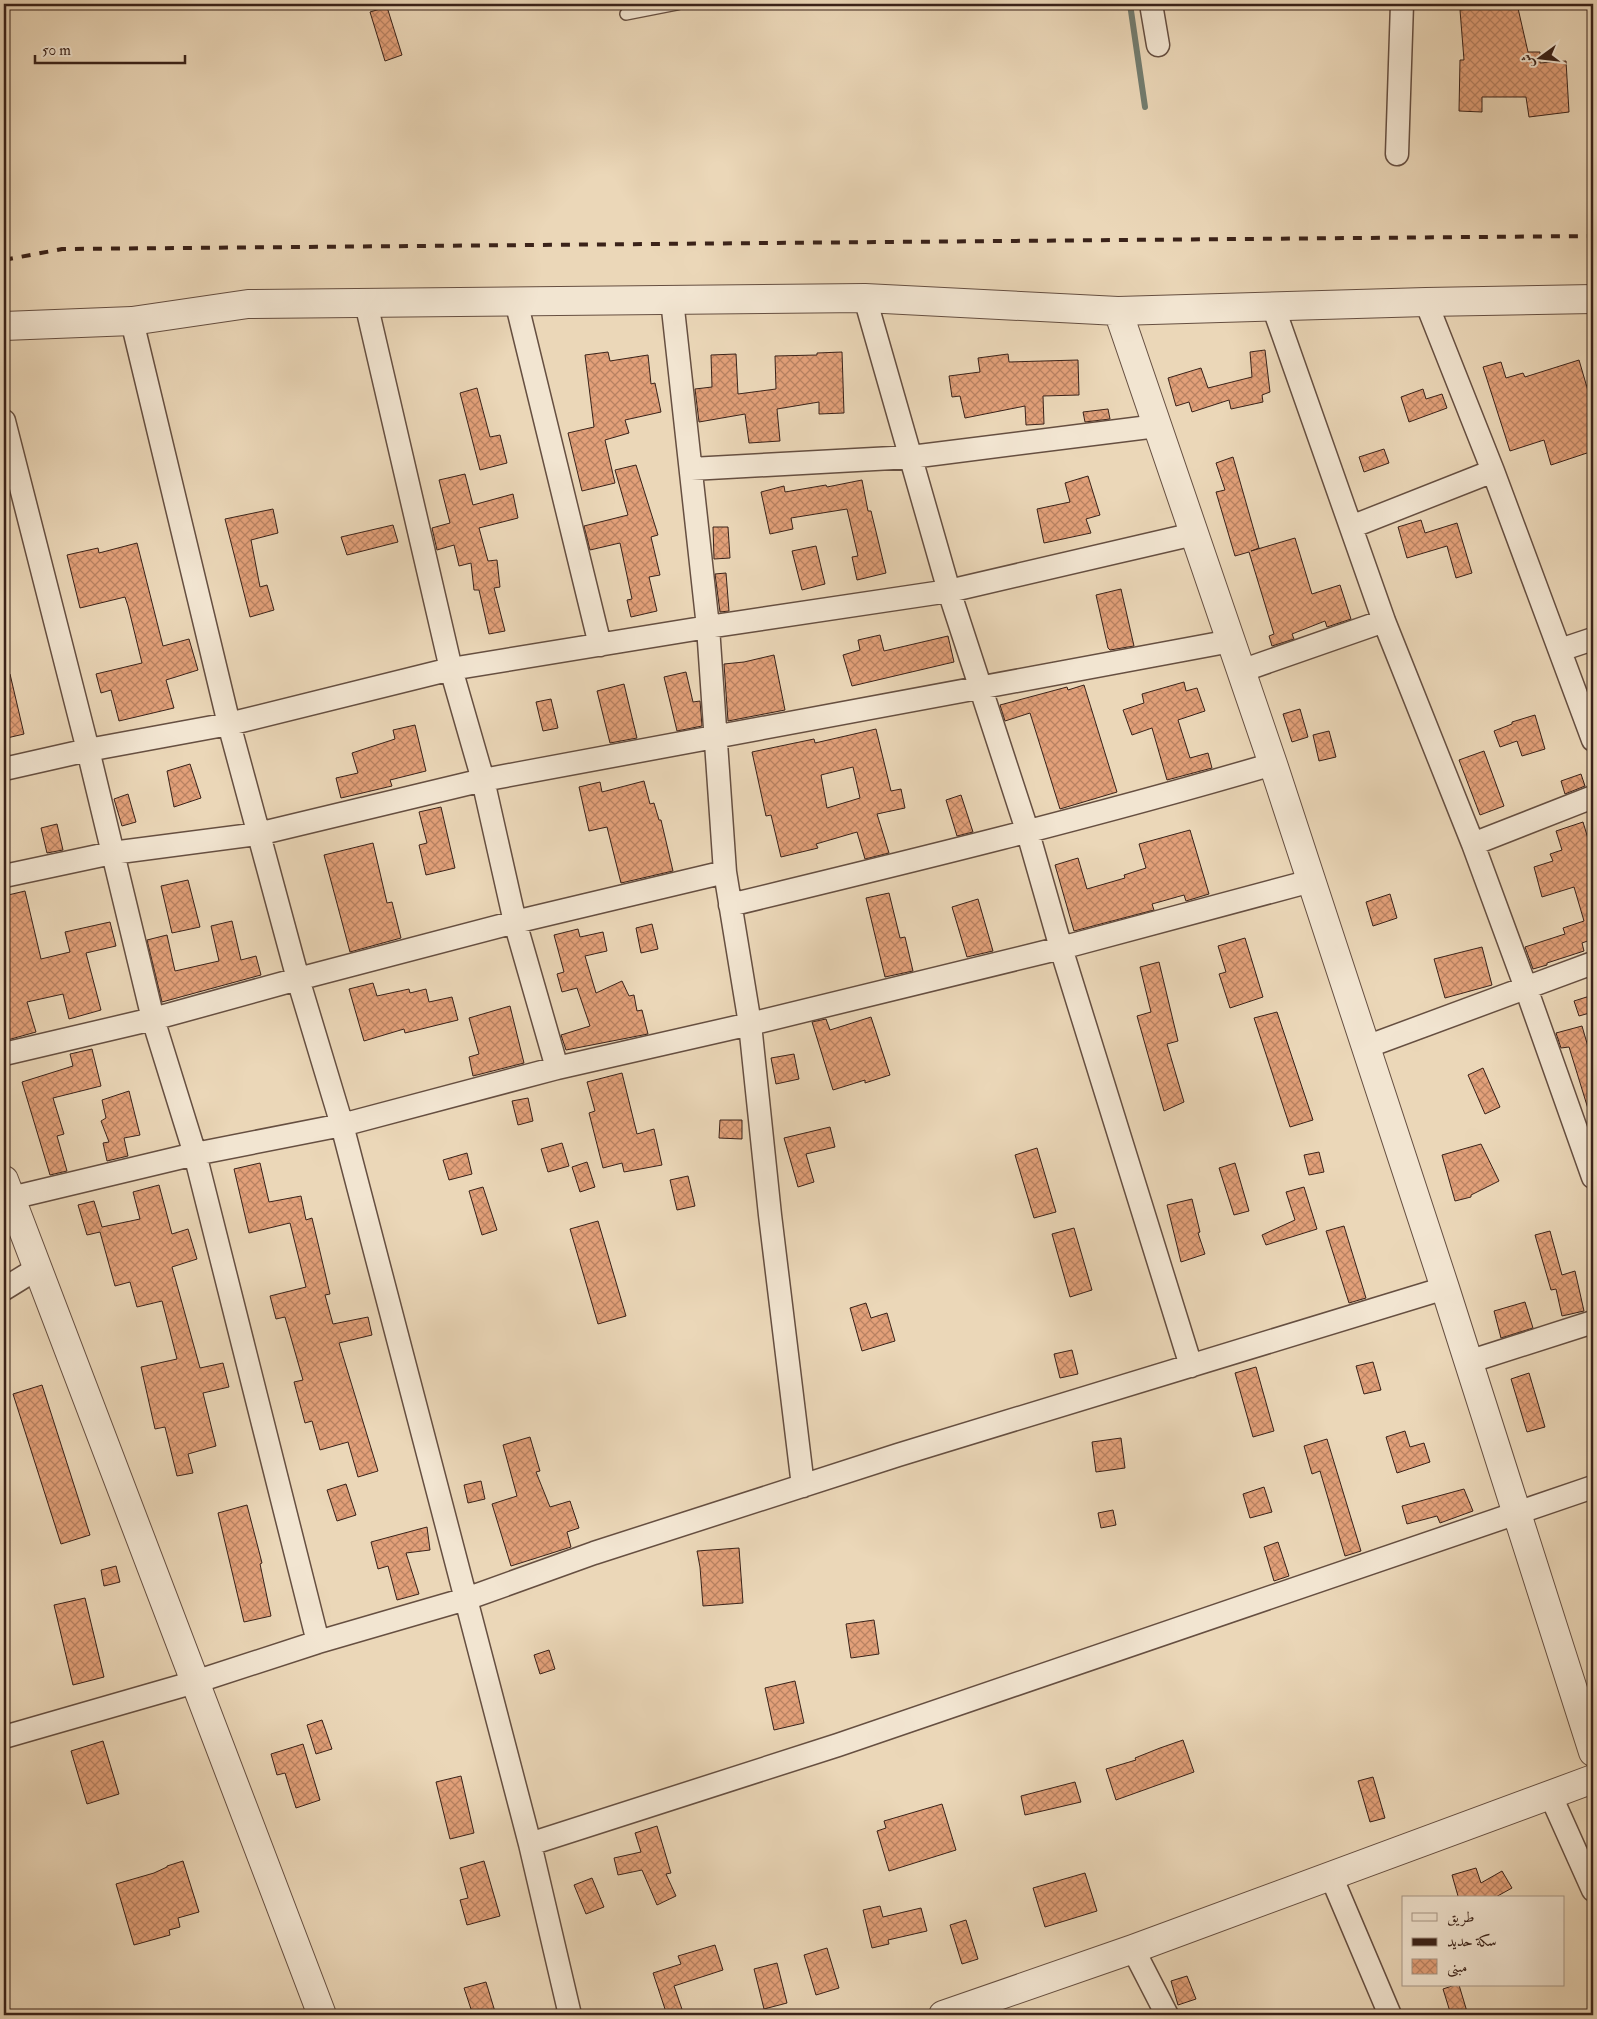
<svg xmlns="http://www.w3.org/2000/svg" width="1597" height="2019" font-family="'IM FELL Double Pica',Amiri,serif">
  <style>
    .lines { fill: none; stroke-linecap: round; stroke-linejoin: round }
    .stream { stroke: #737d70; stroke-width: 6 }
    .building { fill: url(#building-cross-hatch); stroke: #3a2219; fill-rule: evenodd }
    .service-casing { stroke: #664f41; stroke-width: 14 }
    .minor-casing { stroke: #664f41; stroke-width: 25 }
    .tertiary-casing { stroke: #664f41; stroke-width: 30 }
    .service { stroke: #f2e5d1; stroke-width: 11 }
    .minor { stroke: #f2e5d1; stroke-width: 22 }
    .tertiary { stroke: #f2e5d1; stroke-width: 28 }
    .rail { stroke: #3a2219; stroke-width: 4; stroke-dasharray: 9 9; stroke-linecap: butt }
  </style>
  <defs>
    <pattern id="building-cross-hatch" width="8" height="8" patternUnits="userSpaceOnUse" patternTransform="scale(1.25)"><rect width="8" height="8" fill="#e2a079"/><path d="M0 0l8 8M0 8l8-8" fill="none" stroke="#b88262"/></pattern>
  </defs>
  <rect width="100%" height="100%" fill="#ebd7b8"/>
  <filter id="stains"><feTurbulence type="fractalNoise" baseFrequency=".004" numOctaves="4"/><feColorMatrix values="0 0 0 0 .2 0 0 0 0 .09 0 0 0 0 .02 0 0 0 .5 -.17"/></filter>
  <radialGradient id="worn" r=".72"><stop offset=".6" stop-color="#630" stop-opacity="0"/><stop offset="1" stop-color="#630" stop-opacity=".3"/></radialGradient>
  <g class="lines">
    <!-- stream -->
    <path class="stream" d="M1130 4 1145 107"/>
  </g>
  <!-- building -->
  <path class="building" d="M1500 4H1517L1528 52H1540V63L1566 61 1569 112 1529 117 1526 97H1482V112L1459 111 1460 60H1464L1460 10 1480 8Z
    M387 7 402 55 385 61 370 12Z
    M1265 350 1270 392 1262 395 1263 402 1231 409 1229 400 1192 412 1189 402 1176 406 1168 378 1201 368 1208 388 1252 377 1250 352Z
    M608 352 610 361 648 355 651 384 655 383 661 412 625 420 629 433 605 440 615 483 582 491 568 433 594 427 585 355Z
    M842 352 844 413 819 414V402L777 409 780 441 749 443 745 414 699 422 695 389 712 387 711 355 736 354 738 394 776 389 775 356 817 355V353Z
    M1008 354 1009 362 1078 360 1079 395 1043 396 1044 424 1026 425 1025 406 965 418 960 396 952 397 949 376 980 372 978 358Z
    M1579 360 1593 408V451L1551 465 1544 440 1510 451 1483 367 1501 362 1506 378 1523 373 1525 377Z
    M477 388 490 437 500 435 507 463 480 470 460 393Z
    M1423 389 1426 399 1442 394 1447 408 1409 422 1401 397Z
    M1108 409 1110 419 1085 422 1083 412Z
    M1384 449 1389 463 1364 472 1359 457Z
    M1233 457 1259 548 1251 551 1295 538 1312 594 1340 585 1351 619 1327 627 1325 621 1292 634 1294 639 1272 646 1269 636 1274 634 1249 552 1235 556 1216 492 1225 490 1216 463Z
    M636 465 658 535 651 537 660 575 649 577 657 611 631 617 627 600 632 599 620 543 590 550 584 526 628 515 615 470Z
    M465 474 473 505 513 494 518 518 479 528 488 561 497 560 500 587 494 588 505 631 489 634 479 590H474L471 563 459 566 454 545 437 550 432 528 450 523 439 480Z
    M1088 476 1100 515 1086 519 1091 533 1044 543 1037 509 1070 502 1065 483Z
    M862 480 868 511H871L886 573 857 580 852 557 858 556 847 509 791 518 793 529 770 534 761 492 784 486 785 492 826 485 827 487Z
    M273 509 278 533 251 540 260 587 267 585 274 610 250 617 225 519Z
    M1421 520 1425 533 1457 523 1472 573 1456 578 1447 546 1407 558 1398 527Z
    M393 525 398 542 347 555 341 537Z
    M713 527H728L730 558 714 559Z
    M137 543 163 646 189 639 198 670 166 680 174 708 119 721 111 690 101 693 96 674 142 663 128 606 125 597 80 608 67 555 98 548 99 553Z
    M816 546 825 584 802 590 792 551Z
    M726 573 729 611 720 612 715 574Z
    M1121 589 1134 646 1110 650 1108 648 1096 595Z
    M880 635 884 651 948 636 954 662 852 686 843 655 860 650 858 640Z
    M774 655 785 710 728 721 724 664 744 662Z
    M686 672 693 702 700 701 702 726 677 731 664 677Z
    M10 674 24 734 7 738 4 725V675Z
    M1184 682 1186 691 1197 688 1205 711 1178 720 1190 758 1208 753 1212 768 1167 780 1152 728 1132 735 1123 710 1144 703 1142 694Z
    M624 684 637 738 610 743 597 691Z
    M1084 685 1117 792 1060 809 1030 713 1005 721 1000 705 1067 687 1068 690Z
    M551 699 558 728 543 731 536 702Z
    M1300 709 1308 737 1292 742 1283 714Z
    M1535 715 1545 749 1522 756 1517 741 1500 747 1494 731 1512 724V722Z
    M415 725 426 771 390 780 392 786 341 798 336 778 358 773 352 753 395 739 393 730Z
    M876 729 891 791 901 789 905 808 877 814 889 853 865 859 857 832 816 844 818 848 781 857 771 815 766 816 752 752 814 739 815 743ZM853 767 860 798 827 808 821 775Z
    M1329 731 1336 757 1319 761 1313 735Z
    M1484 751 1504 806 1480 815 1459 760Z
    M190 764 201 798 174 807 167 771Z
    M1581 774 1585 786 1565 794 1561 781Z
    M644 781 650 804 654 803 659 820H661L673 871 621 883 607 827 589 831 579 787 600 782 602 792Z
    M128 794 136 822 122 826 114 799Z
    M961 795 973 832 957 836 946 800Z
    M441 807 455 868 426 875 419 845 427 843 419 812Z
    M1583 822 1593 855V939L1582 943 1584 951 1547 963V965L1533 969 1525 947 1565 934 1563 928 1584 921 1574 887 1542 897 1534 867 1553 861 1550 854 1562 850 1556 831Z
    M57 824 63 850 47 853 41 828Z
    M1190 830 1209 894 1186 901 1184 895 1152 904 1154 910 1074 931 1055 865 1078 858 1087 889 1125 878 1124 875 1146 868 1139 844Z
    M373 843 387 903 392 902 401 938 350 952 324 855Z
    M188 880 200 927 172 933 161 886Z
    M25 891 41 959 70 952 65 932 110 922 116 946 86 953 101 1010 69 1019 63 994 27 1002 36 1032 4 1041V896Z
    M889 893 900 938 905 937 913 971 885 977 866 898Z
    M1390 894 1397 918 1373 926 1366 902Z
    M978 899 993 951 967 957 952 907Z
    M232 921 241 960 256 956 261 975 162 1002 147 940 167 935 175 971 219 961 211 926Z
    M652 924 658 949 641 953 636 928Z
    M578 929 580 937 603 932 607 951 585 956 596 993 622 981 629 996 634 995 637 1011 642 1010 648 1034 566 1050 561 1035 590 1026 577 988 562 992 557 974 564 972 554 935Z
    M1245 938 1263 997 1230 1008 1219 974 1226 972 1218 946Z
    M1482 947 1492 985 1445 998 1434 959Z
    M1159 962 1178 1041 1167 1044 1184 1102 1164 1111 1137 1016 1151 1012 1140 967Z
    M373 983 377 996 409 989 410 993 426 989 429 1002 452 997 458 1020 405 1033 404 1029 364 1041 349 989Z
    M1593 995V1012L1579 1016 1574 1001Z
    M510 1006 524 1063 473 1076 469 1057 479 1054 469 1018Z
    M1277 1012 1313 1120 1290 1127 1254 1018Z
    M871 1017 890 1075 865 1083V1080L833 1090 812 1022 826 1019 830 1030Z
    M1582 1026 1593 1064V1112H1589L1569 1047 1561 1048 1556 1033Z
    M92 1049 101 1086 53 1098 64 1134 57 1136 67 1171 50 1175 22 1082 73 1066 70 1054Z
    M794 1054 799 1079 776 1084 771 1058Z
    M1483 1068 1500 1107 1485 1114 1468 1075Z
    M622 1073 637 1134 654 1129 662 1165 624 1172 622 1163 603 1168 589 1113 595 1111 587 1082Z
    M129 1091 140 1135 124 1138 128 1156 107 1161 103 1143 109 1142 101 1121 106 1118 102 1100Z
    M528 1098 533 1121 518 1125 512 1101Z
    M720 1120H742V1139L719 1138Z
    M830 1127 835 1147 806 1154 814 1182 798 1187 784 1138Z
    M562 1143 569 1166 548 1172 541 1149Z
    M1481 1144 1499 1181 1471 1195V1197L1455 1201 1442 1155Z
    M1037 1148 1056 1212 1034 1218 1015 1155Z
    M1319 1152 1324 1172 1309 1175 1304 1155Z
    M467 1153 472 1174 449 1180 443 1160Z
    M587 1162 595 1187 580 1192 572 1167Z
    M260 1163 269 1202 301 1196 306 1220 312 1218 330 1294 325 1295 333 1324 368 1317 372 1335 339 1343 378 1471 358 1477 348 1442 320 1450 312 1421 305 1423 294 1382 303 1380 285 1317 276 1319 270 1296 306 1287 290 1223 249 1233 234 1169Z
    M1235 1163 1249 1211 1234 1215 1219 1168Z
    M688 1176 695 1206 677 1210 670 1180Z
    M159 1185 172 1234 188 1229 197 1259 172 1267 200 1368 223 1363 229 1387 203 1393 216 1446 188 1454 193 1473 177 1476 165 1427 155 1429 141 1367 177 1359 162 1301 137 1307 130 1282 115 1286 100 1232 87 1235 78 1205 94 1201 102 1227 140 1219 133 1192Z
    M483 1187 497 1230 482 1235 469 1191Z
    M1304 1187 1317 1229 1266 1245 1262 1235 1295 1220 1286 1192Z
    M1192 1199 1200 1232 1198 1233 1205 1254 1181 1262 1167 1205Z
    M598 1221 626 1316 598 1324 570 1229Z
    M1344 1226 1366 1298 1349 1303 1326 1231Z
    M1074 1228 1092 1290 1070 1297 1052 1234Z
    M1550 1231 1562 1275 1575 1271 1584 1311 1562 1316 1556 1289 1551 1290 1535 1235Z
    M1525 1302 1533 1328 1501 1338 1494 1311Z
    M866 1303 871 1318 887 1313 895 1341 862 1351 850 1308Z
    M1072 1350 1078 1374 1060 1378 1054 1354Z
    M1373 1362 1381 1390 1364 1394 1356 1366Z
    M1256 1367 1274 1431 1253 1437 1235 1373Z
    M1529 1373 1545 1427 1527 1432 1511 1379Z
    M42 1385 90 1535 61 1544 13 1394Z
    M1405 1431 1410 1447 1424 1443 1430 1462 1397 1473 1386 1437Z
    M530 1437 540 1471 536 1472 550 1507 570 1501 579 1528 567 1532 571 1547 511 1566 492 1504 517 1496 503 1445Z
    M1121 1438 1125 1468 1096 1472 1092 1442Z
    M1327 1439 1361 1551 1345 1556 1320 1471 1312 1474 1304 1446Z
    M481 1481 485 1499 468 1503 464 1485Z
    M346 1484 356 1515 337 1521 327 1490Z
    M1264 1487 1272 1512 1250 1518 1243 1494Z
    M1464 1489 1473 1511 1440 1523 1437 1516 1407 1524 1402 1506Z
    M247 1505 262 1563 260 1564 271 1616 244 1622 218 1513Z
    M1113 1510 1116 1525 1101 1528 1098 1513Z
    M427 1527 430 1550 406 1553 419 1594 397 1600 388 1566 378 1569 371 1542Z
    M1278 1542 1289 1576 1274 1581 1264 1547Z
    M739 1548 743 1603 703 1606 700 1567 697 1551Z
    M116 1566 120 1582 104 1586 101 1570Z
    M85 1598 104 1677 73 1685 54 1605Z
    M874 1620 879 1654 851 1658 846 1624Z
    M549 1650 555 1669 540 1674 534 1655Z
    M795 1681 804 1723 774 1730 765 1688Z
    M322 1720 332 1749 316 1754 307 1725Z
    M1183 1740 1194 1772 1116 1800 1106 1769 1136 1760 1135 1758 1160 1748Z
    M103 1741 119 1794 87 1804 71 1751Z
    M303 1744 320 1800 296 1808 285 1773 277 1775 271 1754Z
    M461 1776 474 1833 450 1839 436 1782Z
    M1373 1777 1385 1818 1370 1822 1358 1781Z
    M1075 1782 1081 1802 1025 1815 1021 1796Z
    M942 1804 956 1850 889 1871 877 1831 886 1828 884 1821Z
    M657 1826 671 1873 666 1874 676 1896 657 1905 642 1870 618 1875 614 1858 641 1852 635 1833Z
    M183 1861 199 1912 178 1918 180 1927 169 1930 170 1935 134 1945 116 1884 154 1873 167 1867V1866Z
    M484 1861 500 1916 467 1925 460 1900 468 1898 460 1868Z
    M1476 1868 1481 1883 1502 1871 1512 1888 1494 1898H1455L1458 1896 1452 1875Z
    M1085 1873 1097 1911 1045 1927 1033 1888Z
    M592 1878 604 1907 586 1914 574 1885Z
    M880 1906 883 1917 921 1908 927 1931 888 1940 889 1944 872 1948 863 1910Z
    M966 1920 978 1959 962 1964 950 1925Z
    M715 1945 723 1970 674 1986 684 2015H667L653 1973 681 1964 678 1956Z
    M827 1948 839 1988 816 1995 804 1955Z
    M777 1963 787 2003 764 2009 754 1969Z
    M1187 1976 1196 1999 1178 2005 1171 1981Z
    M486 1982 496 2015H473L464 1988Z
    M1455 1985H1459L1468 2015H1451L1443 1989Z"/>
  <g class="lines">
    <!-- service casing -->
    <g class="service-casing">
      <path id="service" d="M626 14 677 4"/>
    </g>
    <!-- minor casing -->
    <g class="minor-casing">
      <path id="minor" d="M1151 4 1158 45
        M1397 154 1402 4
        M865 298 949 591 1028 833 1061 948 1191 1366
        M672 300 708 627 725 872 750 1024 770 1215 803 1486
        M516 301 600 645
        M1426 302 1493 471 1593 740
        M366 303 451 669 483 780 515 922 557 1068
        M1273 306 1384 621 1473 844 1526 988 1593 1177
        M132 321 229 724 298 979 342 1125 530 1844 570 2015
        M4 421 88 750 153 1019 195 1154 318 1642
        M691 469 911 457 1157 426
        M1351 527 1493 471
        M1560 650 1593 639
        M1241 671 1384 621
        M4 769 88 750 229 724 451 669 708 627 949 591 1194 534
        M1473 844 1593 797
        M4 876 112 853 258 834 483 780 1231 641
        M730 905C912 861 1093 817 1273 764
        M1366 1047 1593 963
        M4 1054 153 1019 298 979 515 922 725 872
        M11 1198 195 1154 342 1125 557 1068 750 1024 1061 948 1311 881
        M4 1289 38 1268
        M1468 1362 1593 1322
        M4 1737 195 1682 318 1642 466 1599 594 1553 898 1455 1445 1288
        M1550 1794 1593 1890
        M530 1844 838 1745 1593 1487
        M1331 1876 1390 2015
        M1133 1949 1167 2015"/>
    </g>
    <!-- tertiary casing -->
    <g class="tertiary-casing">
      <path id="tertiary" d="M1118 311 1273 764 1445 1288 1593 1752
        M4 326 132 321 248 304 865 298 1118 311 1426 302 1593 299
        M4 1180 322 2015
        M943 2015 1133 1949 1593 1779"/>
    </g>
    <!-- service -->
    <use href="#service" class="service"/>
    <!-- minor -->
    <use href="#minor" class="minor"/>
    <!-- tertiary -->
    <use href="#tertiary" class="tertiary"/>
    <!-- rail -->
    <path class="rail" d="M4 260 62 249 1593 236"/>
  </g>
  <!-- margin -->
  <rect width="1597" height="2019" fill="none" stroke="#ebd7b8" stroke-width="20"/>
  <rect x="5" y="5" width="1587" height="2009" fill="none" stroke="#3a2219" stroke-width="2.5"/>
  <rect x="10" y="10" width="1577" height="1999" fill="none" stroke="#3a2219"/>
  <!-- legend -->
  <rect x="1402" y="1896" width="162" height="90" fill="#f2e5d1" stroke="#a89787"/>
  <rect x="1412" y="1913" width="25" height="8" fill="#f2e5d1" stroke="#a89787"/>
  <text x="1447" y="1922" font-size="15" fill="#3a2219">طريق</text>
  <rect x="1412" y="1938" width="25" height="8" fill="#3a2219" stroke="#a89787"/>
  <text x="1447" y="1946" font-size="15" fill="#3a2219">سكة حديد</text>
  <rect x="1412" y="1959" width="25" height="15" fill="url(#building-cross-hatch)" stroke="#a89787"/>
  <text x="1447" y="1972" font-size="15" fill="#3a2219">مبنى</text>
  <!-- north arrow -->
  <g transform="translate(1540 58) rotate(255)" stroke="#f2e5d1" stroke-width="4" paint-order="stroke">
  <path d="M0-4L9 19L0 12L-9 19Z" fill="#3a2219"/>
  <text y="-8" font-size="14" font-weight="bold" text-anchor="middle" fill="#3a2219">ش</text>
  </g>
  <!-- scale -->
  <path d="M35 55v8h150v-8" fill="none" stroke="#3a2219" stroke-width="2.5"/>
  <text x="42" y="55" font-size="15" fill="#3a2219" stroke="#f2e5d1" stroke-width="4" paint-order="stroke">50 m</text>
  <rect width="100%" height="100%" filter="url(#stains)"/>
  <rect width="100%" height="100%" fill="url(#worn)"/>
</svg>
